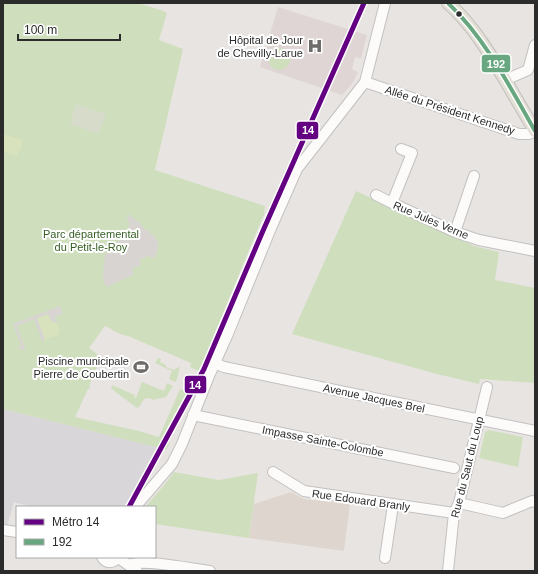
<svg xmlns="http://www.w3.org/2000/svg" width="538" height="574" font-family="Helvetica,sans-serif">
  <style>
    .industrial { fill: #d8d6d8 }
    .education { fill: #ded6ce }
    .medical { fill: #e0d5d5 }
    .green { fill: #cfdfbe }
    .cemetery { fill: #d6dbca }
    .pitch { fill: #d8e2bc }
    .plaza { fill: #d8d4d1 }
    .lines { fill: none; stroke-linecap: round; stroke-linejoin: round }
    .minor-casing { stroke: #c2c1c1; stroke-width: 12 }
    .major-casing { stroke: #c0bfbe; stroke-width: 14 }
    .minor { stroke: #fcfbfa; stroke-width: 10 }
    .major { stroke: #e5e0d6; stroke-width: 12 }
    .bus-1-casing { stroke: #fff; stroke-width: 7 }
    .bus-1 { stroke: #68a77f; stroke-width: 4 }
    .metro-1-casing { stroke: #fff; stroke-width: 8 }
    .metro-1 { stroke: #640082; stroke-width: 5 }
    .bus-dot { fill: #2b2b2b; stroke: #fff; stroke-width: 1.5 }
    .labels { text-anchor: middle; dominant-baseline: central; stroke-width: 4; stroke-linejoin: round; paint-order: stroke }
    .poi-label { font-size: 11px; fill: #2b2b2b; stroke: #fff; text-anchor: end }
    .street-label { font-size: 11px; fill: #2b2b2b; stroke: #fff }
    .park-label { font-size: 11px; fill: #355f23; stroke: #fff }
    .line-badge { stroke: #fff; stroke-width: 1.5 }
    .badge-label { font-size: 11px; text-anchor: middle; font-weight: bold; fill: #fff }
  </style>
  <rect width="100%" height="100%" fill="#e8e4e1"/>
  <!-- industrial -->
  <path class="industrial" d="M3 409 161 448 153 464 142 477 139 488 123 507H32L14 502 7 526H3Z"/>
  <!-- education -->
  <path class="education" d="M291 492 304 499 350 504 344 551 249 538 254 504Z"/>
  <!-- medical -->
  <path class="medical" d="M278 7 367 35 361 59 355 57 352 69 358 72 352 84 342 95 260 67Z"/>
  <!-- green -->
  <path class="green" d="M3 3H137L161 10 167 13 159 40 183 49 155 170 265 206 264 214 199 371 190 367 191 363 128 336C120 335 113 330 105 326L89 348 101 357 89 386H90L89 389H88L75 417 139 431 159 437 180 389 190 393 169 441 170 442 167 449 165 450 161 449 160 448 3 409Z
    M268 59a11 11 0 1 1 22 0a11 11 0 1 1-22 0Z
    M356 191 474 246 499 252 495 280 535 288V383L480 379 479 384 437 374 292 334Z
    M158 358 161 359 160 362 166 365V367L174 370 175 369 179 367H180L176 382 169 379 172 371 155 363Z
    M142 382 164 391 167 383 173 386 166 397 153 400 149 398 144 399 140 406 137 408 122 397 111 388 112 385 135 395 134 397 136 398Z
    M489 430 523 437 518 467 479 458 485 432Z
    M174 472 219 480 258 473 249 538 155 524V507H145L165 484Z"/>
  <!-- cemetery -->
  <path class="cemetery" d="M76 104 106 114 99 134 70 124Z"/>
  <!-- pitch -->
  <path class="pitch" d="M3 134 23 140 18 156 3 152Z
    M48 313 51 322C57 322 59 326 60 331L58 335 45 340 36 318Z"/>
  <!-- plaza -->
  <path class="plaza" d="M128 214 142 225 144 229 150 231V233L154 236 158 242V248L156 255 155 257 152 258 148 256 139 260 141 265 132 269 134 274 133 275 109 286 108 287 104 283 103 274 105 255 109 248 123 238 127 233 129 226V223L127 218Z
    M60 306 63 314 55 317 57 324 55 322H52L48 314 37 318 45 340 42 341 34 319 17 326 26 351 18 348 21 345 13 324Z"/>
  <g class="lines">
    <!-- minor casing -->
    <g class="minor-casing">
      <path id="minor" d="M505 80 528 70 535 45
        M365 82 519 134H529L535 131
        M376 195 392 203 455 232 479 240 535 251
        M392 203 412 153 401 149
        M455 232 474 176
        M214 363 224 367 364 396 535 431
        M193 415 454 468
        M273 472 304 491 454 513
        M459 503 503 513 532 501 535 502
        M135 507 172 464 182 444 209 376 227 336 271 228 297 169 365 82 385 3
        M3 530 17 532
        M102 557C106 564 114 564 117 557
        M117 557 137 571
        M385 558 393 505
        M129 565C141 558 193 569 210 571
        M448 571 454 513 459 503 487 387"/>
    </g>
    <!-- major casing -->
    <g class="major-casing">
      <path id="major" d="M448 3C473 25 490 54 507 83 516 99 526 115 535 131"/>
    </g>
    <!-- minor -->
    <use href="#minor" class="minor"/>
    <!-- major -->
    <use href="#major" class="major"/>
    <!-- bus-1 casing -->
    <g class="bus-1-casing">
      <path id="bus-1" d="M448 3C485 38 510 87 535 131"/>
    </g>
    <!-- bus-1 -->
    <use href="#bus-1" class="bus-1"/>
    <!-- metro-1 casing -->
    <g class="metro-1-casing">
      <path id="metro-1" d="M129 507 204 369 262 233 364 3"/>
    </g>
    <!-- metro-1 -->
    <use href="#metro-1" class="metro-1"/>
  </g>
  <!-- icons -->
  <defs>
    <g id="hospital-bare" transform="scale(1.2)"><path d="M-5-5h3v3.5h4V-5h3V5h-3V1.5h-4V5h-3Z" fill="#6d6c6b" stroke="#fff" stroke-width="2.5" paint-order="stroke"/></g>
    <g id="stadium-bare" transform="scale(1.2)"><path d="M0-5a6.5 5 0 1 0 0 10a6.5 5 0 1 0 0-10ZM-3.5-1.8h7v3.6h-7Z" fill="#6d6c6b" stroke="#fff" stroke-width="2.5" paint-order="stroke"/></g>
  </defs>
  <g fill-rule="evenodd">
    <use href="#hospital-bare" x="315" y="46"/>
    <use href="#stadium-bare" x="141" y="367"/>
  </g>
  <!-- markers -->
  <circle class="bus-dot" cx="459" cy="14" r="3.5"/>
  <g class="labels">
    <!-- poi labels -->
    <g class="poi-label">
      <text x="303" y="40">Hôpital de Jour<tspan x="303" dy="13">de Chevilly-Larue</tspan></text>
      <text x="129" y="361">Piscine municipale<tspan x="129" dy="13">Pierre de Coubertin</tspan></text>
    </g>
    <!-- street labels -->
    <g class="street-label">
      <text transform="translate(450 110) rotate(18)">Allée du Président Kennedy</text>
      <text transform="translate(431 220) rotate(23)">Rue Jules Verne</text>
      <text transform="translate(374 398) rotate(12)">Avenue Jacques Brel</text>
      <text transform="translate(323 441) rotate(11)">Impasse Sainte-Colombe</text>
      <text transform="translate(467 467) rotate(-76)">Rue du Saut du Loup</text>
      <text transform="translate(361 500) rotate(8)">Rue Edouard Branly</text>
    </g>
    <!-- park labels -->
    <g class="park-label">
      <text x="91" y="234">Parc départemental<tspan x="91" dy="13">du Petit-le-Roy</tspan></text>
    </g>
  </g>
  <g class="line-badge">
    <rect x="481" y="54" width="30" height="19" rx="4" fill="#68a77f"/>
    <rect x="296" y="121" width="23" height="19" rx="4" fill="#640082"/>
    <rect x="184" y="375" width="23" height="19" rx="4" fill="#640082"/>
  </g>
  <g class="badge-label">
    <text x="496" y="68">192</text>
    <text x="308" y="134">14</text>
    <text x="195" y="389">14</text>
  </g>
  <!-- border -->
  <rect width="538" height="574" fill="none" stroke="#2b2b2b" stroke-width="8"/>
  <!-- legend -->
  <rect x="16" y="506" width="140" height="52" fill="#ffffff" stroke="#aaaaaa"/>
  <rect x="24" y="519" width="20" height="6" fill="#640082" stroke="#aaaaaa"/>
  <text x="52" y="526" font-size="12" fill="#2b2b2b">Métro 14</text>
  <rect x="24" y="539" width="20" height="6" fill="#68a77f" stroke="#aaaaaa"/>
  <text x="52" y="546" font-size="12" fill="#2b2b2b">192</text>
  <!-- scale -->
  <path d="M18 34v6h102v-6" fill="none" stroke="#2b2b2b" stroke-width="2"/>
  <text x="24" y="34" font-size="12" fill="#2b2b2b" stroke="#ffffff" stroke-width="3" paint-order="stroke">100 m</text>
</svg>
